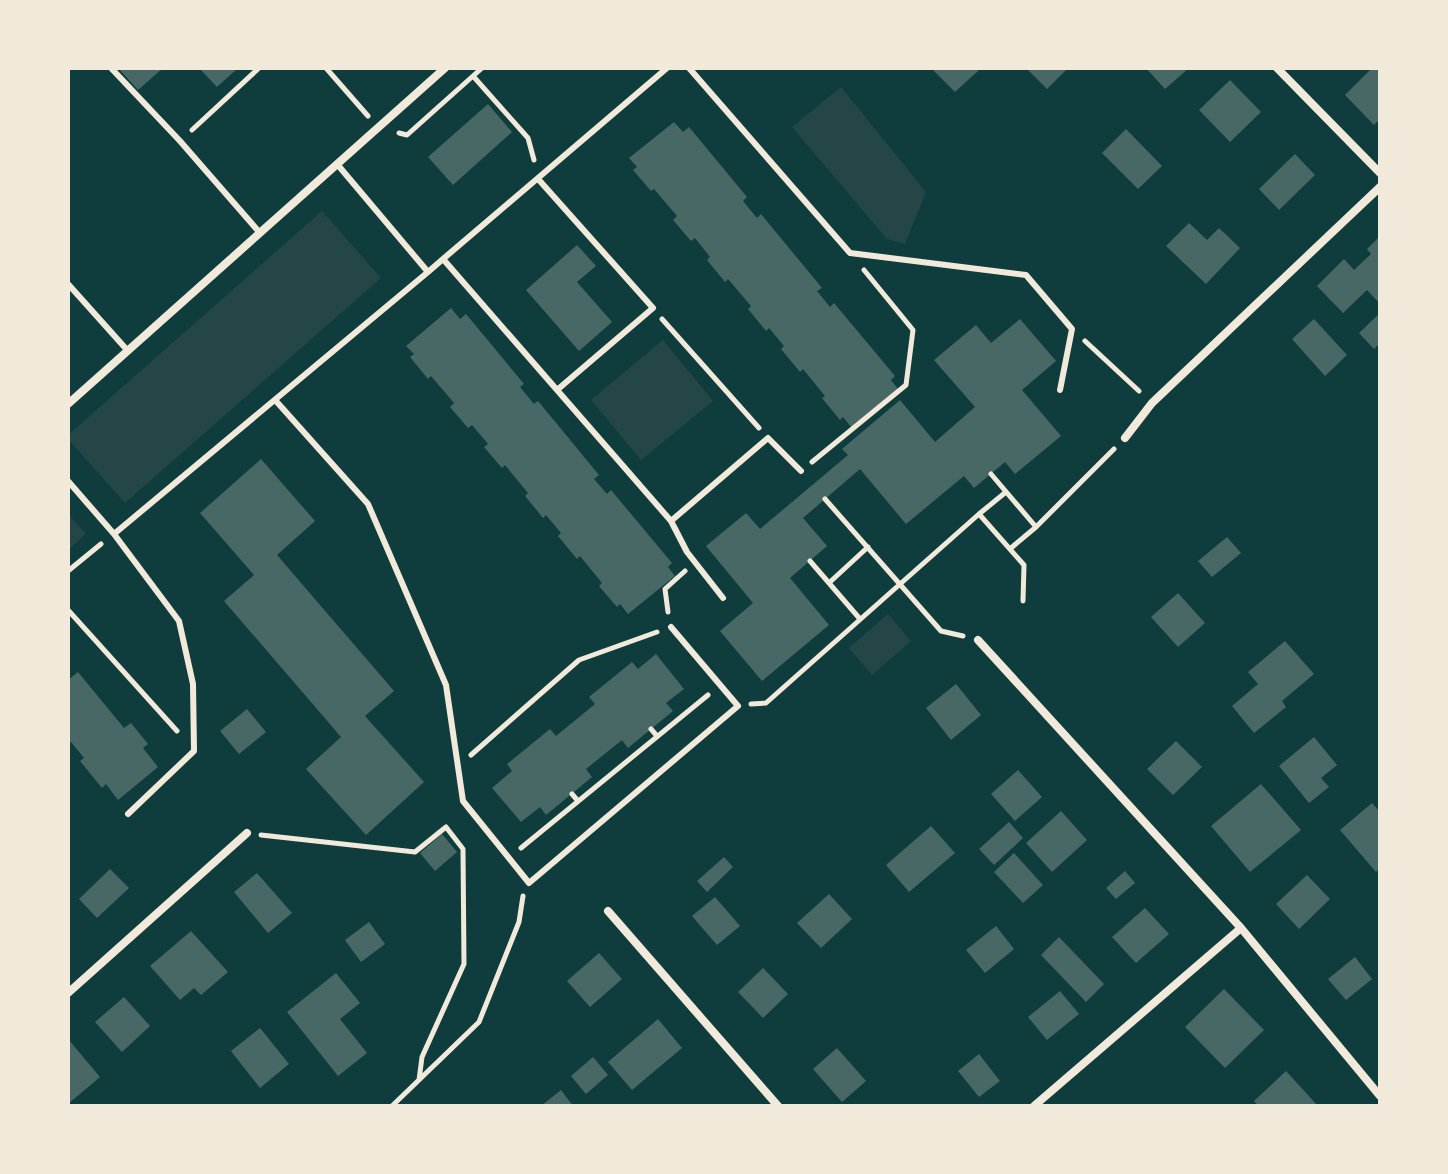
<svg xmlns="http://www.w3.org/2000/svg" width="1448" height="1174" font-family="Inter,sans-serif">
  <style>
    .green { fill: #244646 }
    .building { fill: #486865 }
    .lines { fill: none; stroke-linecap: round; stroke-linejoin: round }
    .path { stroke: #f1e9da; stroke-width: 5 }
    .service { stroke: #f1e9da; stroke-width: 6 }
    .minor { stroke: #f1e9da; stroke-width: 8 }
  </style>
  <rect width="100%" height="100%" fill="#0f3d3e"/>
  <!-- green -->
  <path class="green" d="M841 87 926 192 905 244 887 239 792 127Z
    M322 211 381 278 125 503 68 439V435Z
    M663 340 713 401 641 460 591 400Z
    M68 514 86 534 68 550Z
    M888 614 911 641 872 675 849 648Z"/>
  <!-- building -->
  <path class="building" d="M118 68H163L138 90Z
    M199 68H238L217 87Z
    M935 68H977L979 70 955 92 933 70Z
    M1026 68H1068L1047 89Z
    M1146 68H1189L1165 89Z
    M1372 68H1380V119L1374 125 1345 95Z
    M1230 80 1261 112 1230 142 1199 110Z
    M488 104 512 132 453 185 428 157Z
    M674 122 683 132 689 127 747 197 743 201 757 218 761 214 822 288 817 291 830 307 834 303 895 376 891 380 898 389 851 427 843 417 840 420 822 398 825 396 803 369 800 372 781 349 784 346 769 328 766 331 748 309 751 306 728 279 725 282 707 260 710 257 695 238 691 241 673 220 677 216 654 189 651 191 633 170 637 167 629 158Z
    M1126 129 1162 166 1138 189 1102 153Z
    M1295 154 1315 175 1279 210 1259 189Z
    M1189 223 1207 240 1219 228 1240 248 1206 284 1166 246Z
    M1380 236V304L1367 290 1343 313 1317 286 1344 259 1354 270 1371 254 1367 249Z
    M577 245 596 266 577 282 612 322 579 351 526 290Z
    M451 308 460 319 466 314 524 384 520 387 534 404 538 401 599 475 594 479 607 494 611 490 672 563 668 567 675 576 628 614 620 604 617 607 599 586 602 583 580 556 577 559 558 536 561 533 546 515 543 518 525 496 528 493 505 465 502 468 484 447 488 444 472 425 468 428 450 407 454 403 431 376 428 379 410 357 414 354 406 346Z
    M1380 313V343L1374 349 1359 333Z
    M1020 319 1056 361 1022 390 1061 436 1015 474 1005 462 974 488 964 476 906 524 860 469 803 518 827 546 790 578 829 625 762 681 720 631 753 603 706 546 746 513 760 529 848 455 842 449 900 400 935 442 975 407 934 360 976 325 991 343Z
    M1314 319 1347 355 1325 376 1292 339Z
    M261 459 315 521 277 555 394 691 365 716 424 782 366 835 306 769 341 737 224 601 254 575 200 513Z
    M1227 537 1241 553 1212 577 1198 561Z
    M1178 593 1205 623 1178 647 1151 617Z
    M1285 641 1314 674 1282 701 1286 707 1254 733 1232 706 1258 684 1248 672Z
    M656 654 684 689 666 703 673 711 628 748 622 740 586 769 592 777 546 815 540 807 521 822 492 788 512 771 507 764 550 729 556 736 595 704 589 697 632 662 638 669Z
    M78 672 124 728 131 723 148 744 143 748 158 767 118 800 106 784 102 788 80 761 84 758 71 742 68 744V680Z
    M956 684 981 715 951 740 926 708Z
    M247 709 266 732 239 754 220 731Z
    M1314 737 1337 765 1321 778 1329 787 1309 803 1279 766Z
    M1176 741 1202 767 1173 795 1147 769Z
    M1018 770 1042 797 1015 821 991 794Z
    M1261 784 1301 830 1250 872 1211 826Z
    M1372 803 1380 812V868L1376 872 1340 830Z
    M1061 811 1087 840 1052 872 1026 843Z
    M1009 822 1023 838 994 865 979 849Z
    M931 826 955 853 909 892 886 865Z
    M442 834 457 852 435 871 420 853Z
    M1014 853 1043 885 1023 903 994 872Z
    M724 857 733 867 707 892 697 881Z
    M110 869 129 888 97 918 79 899Z
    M1125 871 1135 883 1116 899 1106 888Z
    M257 873 292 913 268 933 234 892Z
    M1307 875 1330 899 1299 929 1276 904Z
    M829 894 852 919 821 948 797 923Z
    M715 897 740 926 717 945 692 916Z
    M1145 908 1169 934 1136 963 1112 937Z
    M369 922 385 944 361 962 345 940Z
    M996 926 1014 949 985 973 966 950Z
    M191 931 228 972 201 995 194 988 180 1000 150 966Z
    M1059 937 1104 984 1086 1002 1041 955Z
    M599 953 622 979 590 1007 567 981Z
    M1355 957 1372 979 1346 1000 1328 979Z
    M763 968 788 994 763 1018 738 992Z
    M336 973 360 1003 340 1019 367 1053 338 1076 287 1012Z
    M1224 989 1264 1030 1225 1068 1185 1027Z
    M1060 991 1079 1014 1047 1040 1028 1017Z
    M124 997 150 1026 122 1052 95 1022Z
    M658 1019 682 1048 632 1090 608 1062Z
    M260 1028 289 1064 260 1088 231 1051Z
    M68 1039 100 1077 68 1104Z
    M837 1048 866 1081 842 1102 813 1069Z
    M979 1054 1000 1081 979 1097 958 1071Z
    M593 1057 608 1075 586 1094 571 1076Z
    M1286 1071 1318 1106H1258L1254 1101Z
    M561 1090 573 1106H541Z"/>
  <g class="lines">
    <!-- path -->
    <path class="path" d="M326 68 368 116
      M482 68 473 76 528 138 534 160
      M192 130 259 68
      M399 133 407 135 473 76
      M662 319 759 428
      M1085 341 1139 391
      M812 462 906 385 913 330 864 270
      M991 474 1036 527
      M825 499 941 631 963 636
      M979 514 1006 492
      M1011 548 1036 527 1114 449
      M810 561 860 619
      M68 571 101 544
      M830 582 868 547
      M68 610 177 731
      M668 612 665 589 685 571
      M751 704 766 703 979 514 1024 565 1023 601
      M651 729 657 736
      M471 755 579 660 657 632
      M572 794 578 801
      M261 835 415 852 446 827 463 849 464 964 422 1057 419 1080
      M521 848 708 695
      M392 1106 479 1022 519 922 523 896"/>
    <!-- service -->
    <path class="service" d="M111 68 180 141 260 233
      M689 68 850 253 1026 275 1072 329 1060 390
      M337 164 428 272 443 259 671 521 768 438 801 471
      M539 180 653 308 557 390
      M443 259 667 68
      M68 284 128 351
      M276 401 368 504 446 685 463 801 529 883 738 706 671 627
      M68 481 114 534 179 621 193 684 194 751 128 814
      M671 521 687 552 723 598
      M114 534 428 272"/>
    <!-- minor -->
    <path class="minor" d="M1277 68 1380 173
      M68 404 445 68
      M1125 438 1152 403 1380 187
      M978 640 1241 928 1380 1096
      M608 911 778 1106
      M68 993 247 833
      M1034 1106 1241 928"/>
  </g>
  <!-- border -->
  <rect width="1448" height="1174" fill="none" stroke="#f1e9da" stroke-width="140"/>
</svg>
